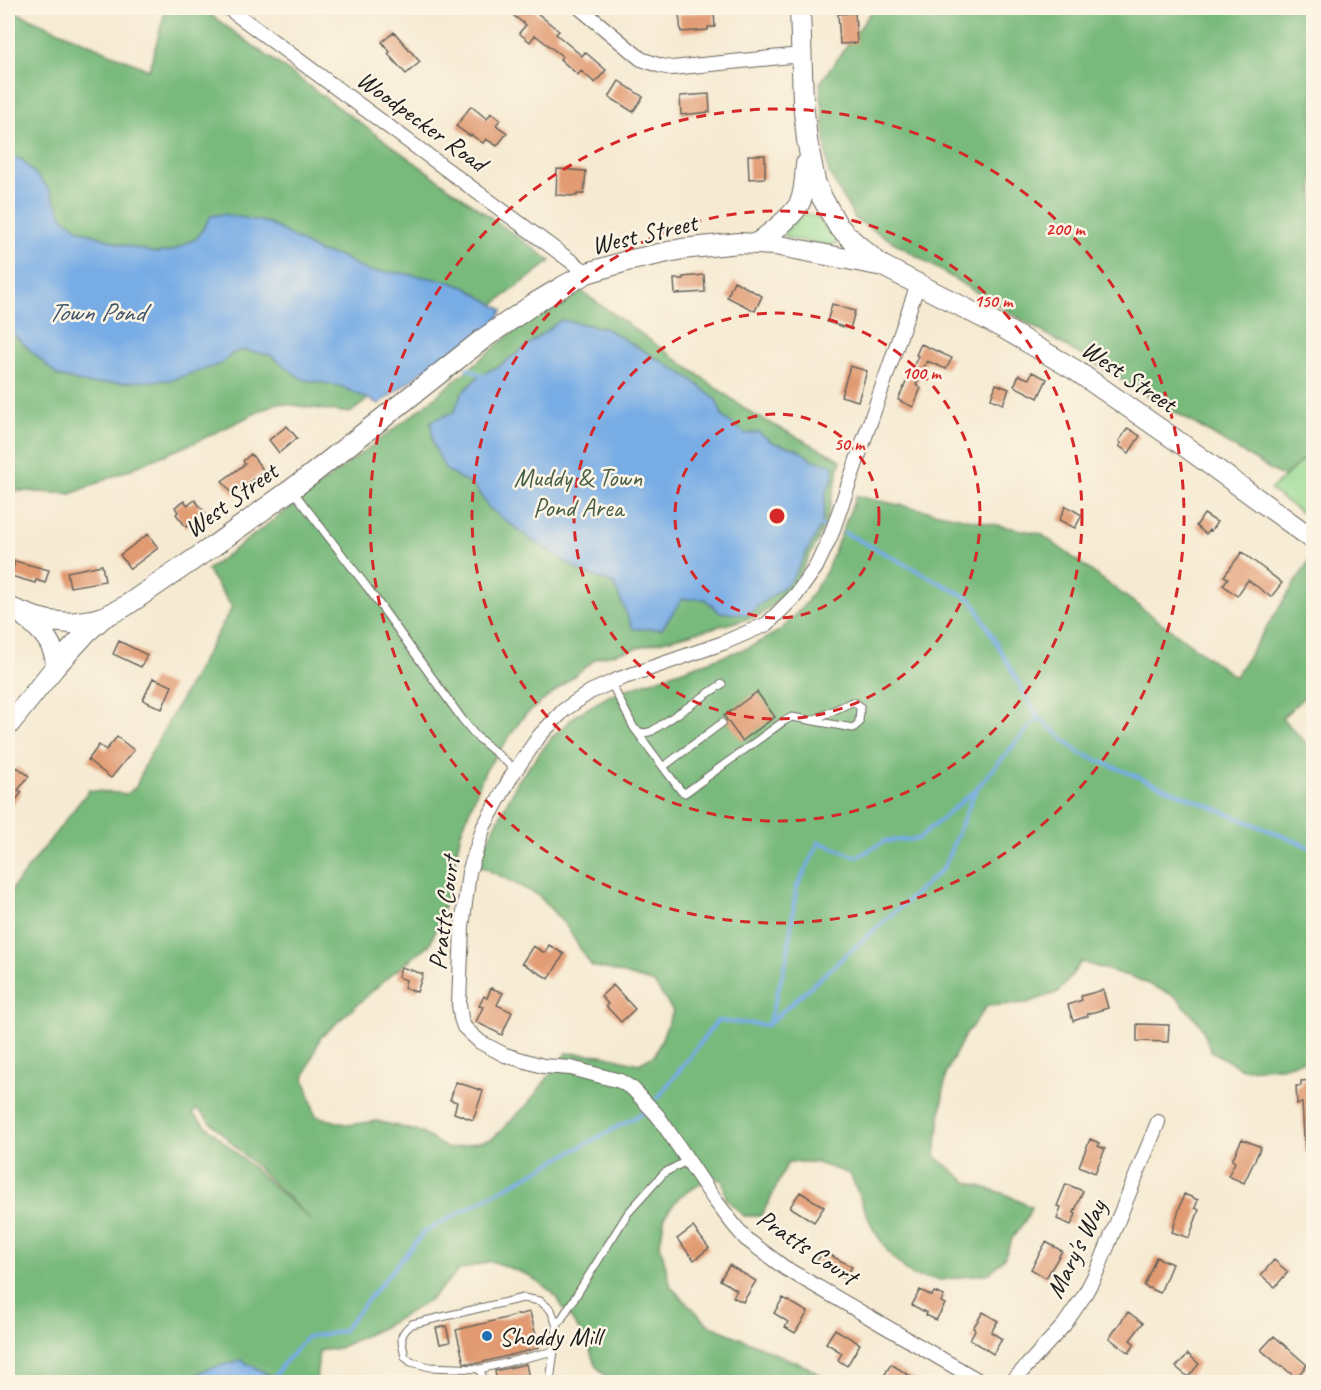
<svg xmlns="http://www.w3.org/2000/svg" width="1321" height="1390" font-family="Caveat,sans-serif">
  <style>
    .green { fill: #95d991; stroke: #587a56; stroke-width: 1.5 }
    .forest { fill: #78b97b; stroke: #4a6a4c; stroke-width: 1.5; fill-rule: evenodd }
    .water { fill: #77ace5; stroke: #4a6480; stroke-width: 1.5 }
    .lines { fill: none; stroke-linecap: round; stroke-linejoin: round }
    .stream { stroke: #77ace5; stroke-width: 4 }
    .building { fill: #e19a71 }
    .lane-casing { stroke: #68645c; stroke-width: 9 }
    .street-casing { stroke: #68645c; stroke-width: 16 }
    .secondary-casing { stroke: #68645c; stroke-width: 22 }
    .lane { stroke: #fff; stroke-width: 7 }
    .street { stroke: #fff; stroke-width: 14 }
    .secondary { stroke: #fff; stroke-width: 20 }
    .ring { fill: none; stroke: #d62828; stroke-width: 3; stroke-dasharray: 10 8 }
    .poi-dot { fill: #1f6fb2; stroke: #fcf5e5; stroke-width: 2 }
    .labels { text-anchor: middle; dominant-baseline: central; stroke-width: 5; stroke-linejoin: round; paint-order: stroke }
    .street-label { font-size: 26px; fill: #1c1c1c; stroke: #fcf5e5 }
    .park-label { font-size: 26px; fill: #465e45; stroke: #fcf5e5 }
    .poi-label { font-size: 26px; fill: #1c1c1c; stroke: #fcf5e5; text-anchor: start }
    .water-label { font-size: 27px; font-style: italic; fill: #40566c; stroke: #fcf5e5 }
    .centre { fill: #d62828; stroke: #fcf5e5; stroke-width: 3 }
    .ring-label { font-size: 18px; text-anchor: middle; font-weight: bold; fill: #d62828; stroke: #fcf5e5; stroke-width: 5; stroke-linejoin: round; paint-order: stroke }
  </style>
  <rect width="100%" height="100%" fill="#fcf5e5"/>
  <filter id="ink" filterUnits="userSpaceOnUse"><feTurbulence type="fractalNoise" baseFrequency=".0167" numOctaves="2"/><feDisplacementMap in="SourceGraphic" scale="12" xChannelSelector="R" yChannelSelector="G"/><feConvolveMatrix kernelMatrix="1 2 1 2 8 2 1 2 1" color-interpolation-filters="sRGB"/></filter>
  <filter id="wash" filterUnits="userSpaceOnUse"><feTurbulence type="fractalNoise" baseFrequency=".008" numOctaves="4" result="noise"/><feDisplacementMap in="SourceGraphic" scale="24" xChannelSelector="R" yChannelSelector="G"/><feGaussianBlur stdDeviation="1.35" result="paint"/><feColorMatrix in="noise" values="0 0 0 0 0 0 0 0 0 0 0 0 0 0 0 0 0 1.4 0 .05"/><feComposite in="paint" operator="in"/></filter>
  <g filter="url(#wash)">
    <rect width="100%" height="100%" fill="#f6ead2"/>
    <!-- green -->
    <path class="green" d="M807 214 817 217 836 238 837 244 830 246 788 238 783 234 801 215Z
      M1313 451V521L1270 490Z"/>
    <!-- forest -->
    <path class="forest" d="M166 8H201L551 261 350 413 277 403 198 441 71 494 8 490V9L149 70Z
      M874 8H1313V451L1283 477 855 219 828 171 820 83Z
      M577 288 753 414 841 460 826 523 816 544 791 589 759 616 597 658 524 716 485 771 461 832 450 883 441 916 430 944 387 978 320 1038 304 1078 316 1116 348 1125 377 1121 420 1132 448 1149 492 1139 528 1104 566 1053 603 1055 639 1064 655 1055 673 1011 654 983 611 970 592 966 582 952 567 927 538 895 476 864 518 781 553 736 576 715 610 695 750 647 781 630 806 603 826 572 856 496 1041 534 1235 677 1309 561 1313 564V689L1282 718 1313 750V1058L1281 1067 1242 1069 1211 1051 1201 1025 1175 996 1135 978 1081 962 1069 979 1058 992 1027 1003 987 1006 964 1037 946 1073 935 1156 967 1182 1005 1194 1031 1207 1027 1218 1013 1237 1004 1258 990 1273 942 1280 913 1276 891 1256 873 1229 850 1174 814 1162H788L771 1198 761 1216H744L726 1199 723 1181 712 1177 680 1196 665 1215 660 1244 671 1287 709 1325 807 1367 833 1382H611L595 1365 587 1341 552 1292 528 1275 491 1261 459 1270 429 1301 385 1326 339 1348 319 1351 316 1382H8V894L89 790 126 794 136 787 145 764 232 607 207 570 423 407 526 321 561 294ZM197 1109 312 1221 193 1114Z"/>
    <!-- water -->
    <path class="water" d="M8 156 21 159 49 189 63 217 80 230 120 244 155 253 172 251 197 238 211 216 223 214 269 223 319 252 340 256 367 271 401 273 447 281 467 288 503 310 495 323 456 354 432 364 379 404 340 386 302 379 270 355 244 350 233 353 221 364 171 380 89 384 58 376 11 332 8 331Z
      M561 320 605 328 690 378 716 400 723 417 746 434 758 432 774 443 797 449 813 460 833 465V478L826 492 822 524 791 581 747 615 719 612 705 599H682L662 629H633L614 584 580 571 533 541 489 508 475 487 446 470 433 444 431 421 454 412 462 393 479 376 501 365Z
      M241 1360 282 1382H187L204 1370Z"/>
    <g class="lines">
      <!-- stream -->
      <path class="stream" d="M467 368 485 377
        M817 525 825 527
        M845 533 890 556 972 600 1038 717 1080 753 1314 849
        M768 1025 787 958 796 889 819 842 857 857 885 841 918 839 974 791
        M658 1098 717 1021 767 1025 943 869 976 789 1038 717
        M272 1382 280 1368 307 1337 342 1331 424 1232 645 1112"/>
    </g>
    <g id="blocks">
      <!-- building -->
      <path class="building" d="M520 8H531L559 31 556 34 582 56 585 52 606 70 595 83 581 71 578 75 560 59 562 56 535 35 530 42 519 33 526 25 514 16Z
        M706 12H714L715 27H708V30L681 32 679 14Z
        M855 13 857 43 840 44 838 14Z
        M394 32 420 62 406 74 388 54 390 52 382 42Z
        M619 81 643 97 633 112 609 97Z
        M709 94 710 112 681 115 680 96Z
        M471 106 487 119 491 113 500 120 496 125 507 133 497 146 486 139 483 143 471 135 470 136 456 126Z
        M748 155H765V178L749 179Z
        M557 169 586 171 584 194H577V196L556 195Z
        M704 275 705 292 675 294 674 279H683V277Z
        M734 281 762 296 755 311 727 297Z
        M832 304 855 311 850 329 827 322Z
        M921 344 952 358 946 369 927 361 916 385 921 388 913 407 898 400 918 356 916 355Z
        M850 366 867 371 858 401 841 396Z
        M1032 372 1047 379 1038 398 1014 386 1019 375 1029 379Z
        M996 384 1009 389 1003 404 991 399Z
        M287 426 297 438 279 453 269 440Z
        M1128 428 1140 436 1129 453 1119 446 1121 443 1119 441Z
        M251 454 264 471 233 495 222 481 245 464 243 461Z
        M195 500 205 513 186 527 176 514 178 512 175 507 184 501 188 505Z
        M1066 506 1082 515 1075 528 1059 520Z
        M1204 514 1217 522 1211 531 1209 530 1206 534 1196 526Z
        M148 534 158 548 130 569 120 555Z
        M1242 552 1282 583 1271 597 1248 580 1237 596 1223 585 1228 578 1224 576Z
        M15 561 49 570 45 583 36 580 35 583 11 576Z
        M102 565 105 581 70 587 67 572Z
        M119 641 147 655 141 667 113 654Z
        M153 678 172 686 162 709 143 700Z
        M757 692 775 717 742 741 724 716Z
        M117 737 134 750 111 778 88 760 99 745 106 750Z
        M17 767 29 776 18 790 22 792 8 810V779Z
        M549 945 564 954 549 979 522 963 533 946 545 953Z
        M401 967 423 974 417 992 404 988 406 980 398 977Z
        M613 985 635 1009 621 1022 606 1006 608 1004 601 996Z
        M491 988 503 993 497 1005 512 1012 502 1035 476 1022 483 1007 479 1006 484 996 487 998Z
        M1103 990 1108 1008 1087 1014 1088 1016 1073 1021 1068 1005 1082 1000 1081 996Z
        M1137 1024 1169 1025 1168 1042 1137 1041Z
        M1314 1080V1152H1305L1302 1103 1297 1104 1296 1086H1301V1081Z
        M456 1082 483 1091 473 1120 454 1113 457 1102 450 1100Z
        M1090 1139 1099 1143 1098 1146 1105 1149 1095 1173 1079 1166Z
        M1242 1139 1261 1147 1244 1183 1228 1176 1235 1162 1232 1160Z
        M1066 1184 1083 1191 1074 1213 1076 1214 1071 1225 1057 1219 1061 1207 1057 1206Z
        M800 1192 824 1207 814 1222 790 1207Z
        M1184 1194 1198 1200 1195 1208 1199 1210 1189 1238 1172 1232Z
        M693 1227 709 1248 694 1260 677 1239Z
        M1046 1242 1062 1251 1046 1278 1031 1269Z
        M823 1251 852 1267 845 1279 816 1263Z
        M1156 1257 1172 1264 1160 1293 1144 1286Z
        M1274 1260 1288 1272 1275 1287 1261 1275Z
        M729 1265 756 1281 743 1302 733 1297 737 1290 720 1280Z
        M920 1290 932 1296 934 1292 944 1296 941 1302 945 1304 936 1320 926 1315 927 1313 912 1305Z
        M783 1298 808 1312 795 1333 785 1327 788 1322 774 1313Z
        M530 1312 539 1348 479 1363H464L456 1330Z
        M983 1312 998 1321 991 1332 1002 1339 993 1354 970 1339 975 1330 973 1328Z
        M1128 1312 1143 1323 1130 1340 1135 1344 1129 1353 1109 1338Z
        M446 1326 450 1342 440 1344 436 1328Z
        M835 1329 860 1344 847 1366 838 1360 842 1353 826 1343Z
        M1274 1336 1307 1365 1296 1378 1282 1366 1281 1367 1261 1350Z
        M1188 1354 1199 1364 1188 1377 1176 1367Z
        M526 1364 530 1383H497L495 1371Z
        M891 1364 921 1383H888L882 1379Z"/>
    </g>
  </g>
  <g filter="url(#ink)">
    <use href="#blocks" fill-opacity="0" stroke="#68645c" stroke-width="1.5"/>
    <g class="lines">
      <!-- lane casing -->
      <g class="lane-casing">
        <path id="lane" d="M293 491 367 587 462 719 476 736 516 770
          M611 683 634 728C639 733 645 734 652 731L722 684
          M634 728 681 791 685 793 784 721 792 717 853 728 859 723 860 706 856 703 852 702 813 720
          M663 767 722 723
          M557 1326 628 1213 664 1173 688 1160
          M480 1369 484 1382
          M548 1382 551 1374 557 1326 551 1310 540 1301 523 1298 412 1324C397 1336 402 1340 405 1357L411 1362 430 1367 480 1369 554 1351"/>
      </g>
      <!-- street casing -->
      <g class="street-casing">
        <path id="street" d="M228 8 587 273
          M580 8 641 59 661 66 672 68 801 55
          M918 284 831 535 816 567 796 595 767 624 723 643 619 679 590 692 564 710 540 735 512 775 484 826 469 872 462 927 459 1004 461 1018 464 1027 480 1042 505 1055 543 1066 571 1068 620 1081 633 1089 658 1116 714 1199 734 1225 746 1239 785 1268 981 1382
          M1012 1382 1064 1325 1084 1296 1098 1269 1158 1122"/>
      </g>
      <!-- secondary casing -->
      <g class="secondary-casing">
        <path id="secondary" d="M800 8 803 102 807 140 815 181 820 194 838 226 855 243 880 264
          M758 243C771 232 788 221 798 206 805 195 805 177 806 164
          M8 607 37 618 49 621 71 623 92 620 106 616 124 607 215 545 307 478 483 339 535 303 562 287 587 273 627 261 682 249 739 243 775 245 883 266 918 284 1005 329 1075 370 1183 445 1314 540
          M25 617C42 630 55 644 56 666
          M8 726 56 666 87 632 104 617"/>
      </g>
      <!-- lane -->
      <use href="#lane" class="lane"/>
      <!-- street -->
      <use href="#street" class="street"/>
      <!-- secondary -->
      <use href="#secondary" class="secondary"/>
    </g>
  </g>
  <!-- distance rings -->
  <g class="ring">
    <circle cx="777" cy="516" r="102"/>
    <circle cx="777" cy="516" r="203"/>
    <circle cx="777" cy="516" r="305"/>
    <circle cx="777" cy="516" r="407"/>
  </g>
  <!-- markers -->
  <circle class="poi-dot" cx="487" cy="1336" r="6"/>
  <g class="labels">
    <!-- street labels -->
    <g class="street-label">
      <text transform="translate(422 121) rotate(36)">Woodpecker Road</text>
      <text transform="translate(644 234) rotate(-13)">West Street</text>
      <text transform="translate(1129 376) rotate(34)">West Street</text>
      <text transform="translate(231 500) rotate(-36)">West Street</text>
      <text transform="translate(444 913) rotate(-83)">Pratts Court</text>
      <text transform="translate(807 1247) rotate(34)">Pratts Court</text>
      <text transform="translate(1076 1249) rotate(-64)">Mary's Way</text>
    </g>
    <!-- park labels -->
    <g class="park-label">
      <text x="578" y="477">Muddy &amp; Town<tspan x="578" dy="30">Pond Area</tspan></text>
    </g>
    <!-- poi labels -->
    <g class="poi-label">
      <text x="499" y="1336">Shoddy Mill</text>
    </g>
    <!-- water labels -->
    <g class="water-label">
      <text x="96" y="312">Town Pond</text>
    </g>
  </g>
  <circle cx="777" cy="516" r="9" class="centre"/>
  <g class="ring-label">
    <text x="1065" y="235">200 m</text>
    <text x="993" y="307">150 m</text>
    <text x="921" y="379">100 m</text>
    <text x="849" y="450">50 m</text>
  </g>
  <!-- margin -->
  <rect width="1321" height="1390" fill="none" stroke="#fcf5e5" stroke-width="30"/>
</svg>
